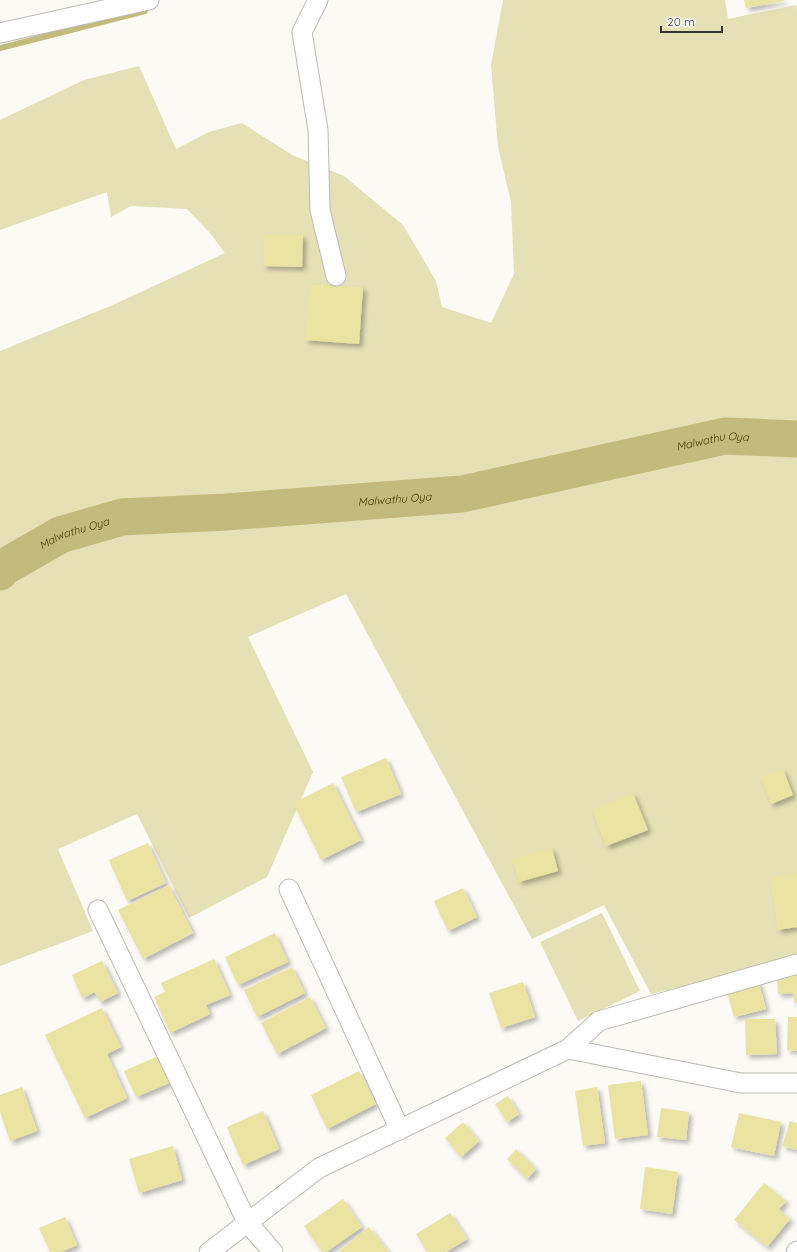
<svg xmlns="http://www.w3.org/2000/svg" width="797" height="1252" font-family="Quicksand,sans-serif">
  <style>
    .green { fill: #e5e0b6 }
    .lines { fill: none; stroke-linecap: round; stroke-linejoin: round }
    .stream { stroke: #c3bb7b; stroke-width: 6 }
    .river { stroke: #c3bb7b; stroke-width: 37 }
    .building { fill: #eae3a1; filter: url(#shadow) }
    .minor-casing { stroke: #bbbab4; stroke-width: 21 }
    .minor { stroke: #fff; stroke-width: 19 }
    .labels { text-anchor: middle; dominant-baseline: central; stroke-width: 3; stroke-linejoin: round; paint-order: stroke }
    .water-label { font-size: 11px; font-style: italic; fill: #413a05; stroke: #fffffe }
  </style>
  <defs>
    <filter id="shadow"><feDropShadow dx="3.5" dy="3.5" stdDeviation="2" flood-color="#0004"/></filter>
  </defs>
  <rect width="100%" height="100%" fill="#fbfaf4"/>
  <!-- green -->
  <path class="green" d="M503 0H725L728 19 796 5 797 10V960L651 994 604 905 532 939 346 594 248 637 313 772 267 877 189 918 137 814 58 849 93 931 0 966V351L115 304 225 253 210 233 187 209 131 206 111 217 107 192 0 230V120L84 80 139 66 176 149 209 132 242 123 292 155 344 176 403 225 436 281 442 307 491 323 514 274 511 202 498 147 491 65Z
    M602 913 640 991 578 1021 540 942Z"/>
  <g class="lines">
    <!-- stream -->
    <path class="stream" d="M0 48 145 11"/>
    <!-- river -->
    <path class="river" id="s1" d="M0 572 1 569 60 535 122 517 226 512 462 494 725 436 797 439"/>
  </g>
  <!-- building -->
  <path class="building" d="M744 0H784V1L746 8Z
    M264 234 303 235 302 267 263 266Z
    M309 284 363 287 359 344 305 340Z
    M386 758 401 794 356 812 341 777Z
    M783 769 793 795 771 804 761 777Z
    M333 783 361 840 321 860 293 803Z
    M633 793 648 830 606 846 592 810Z
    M148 843 166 883 127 901 109 860Z
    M552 848 558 871 519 882 512 859Z
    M797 873V927L778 930 770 878Z
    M169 885 193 933 143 959 118 910Z
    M463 888 477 917 448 931 434 901Z
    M275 933 288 962 238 985 225 957Z
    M214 959 230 995 206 1005 210 1014 170 1033 154 997 165 992 161 983Z
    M102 961 118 993 100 1002 95 992 82 998 72 975Z
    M292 967 305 993 257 1017 244 990Z
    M785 969H797V1003H794L793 993 778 994 777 979H785Z
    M758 980 766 1009 734 1017 726 989Z
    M523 982 535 1017 501 1028 489 993Z
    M310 997 326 1028 277 1054 261 1023Z
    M102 1008 121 1047 107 1054 127 1098 85 1118 45 1035Z
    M788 1017H797V1051L787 1050Z
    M745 1019H775L777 1054 746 1055Z
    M158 1056 169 1083 136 1097 124 1071Z
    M359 1071 376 1104 327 1129 311 1095Z
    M641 1081 648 1135 615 1139 608 1085Z
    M22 1087 37 1131 10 1141 0 1112V1095Z
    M597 1087 605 1143 583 1146 575 1091Z
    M508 1096 519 1114 507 1122 495 1104Z
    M661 1108 689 1112 686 1140 657 1137Z
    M263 1111 279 1149 243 1165 227 1127Z
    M739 1113 781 1122 774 1156 731 1147Z
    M790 1121 797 1123V1150L782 1146Z
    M463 1122 479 1141 461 1157 445 1138Z
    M173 1146 182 1180 139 1193 129 1159Z
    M516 1149 536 1169 527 1179 507 1159Z
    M645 1167 678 1172 672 1214 640 1209Z
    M764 1183 786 1201 779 1209 790 1219 767 1247 734 1220Z
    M343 1199 362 1227 326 1252H322L304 1226Z
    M450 1213 467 1239 446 1252H427L416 1234Z
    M65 1217 77 1245 61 1252H50L39 1228Z
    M369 1227 389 1252H338Z"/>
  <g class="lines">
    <!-- minor casing -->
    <g class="minor-casing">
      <path id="minor" d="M318 0 302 32 318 130 320 210 336 276
        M0 33 149 0
        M289 889 400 1130
        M98 910 247 1222 273 1252
        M568 1049 599 1021 797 964
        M209 1252 319 1168 568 1049 741 1083H797
        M796 1252 797 1251"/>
    </g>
    <!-- minor -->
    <use href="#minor" class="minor"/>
  </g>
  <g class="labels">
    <!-- water labels -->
    <g class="water-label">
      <text stroke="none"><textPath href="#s1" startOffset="733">Malwathu Oya</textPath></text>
      <text stroke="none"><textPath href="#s1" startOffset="409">Malwathu Oya</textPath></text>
      <text stroke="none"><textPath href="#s1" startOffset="85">Malwathu Oya</textPath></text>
    </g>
  </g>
  <!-- scale -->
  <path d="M661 26v6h61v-6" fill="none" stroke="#343431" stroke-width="2"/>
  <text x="667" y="26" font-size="12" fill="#343431" stroke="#fffffe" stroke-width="3" paint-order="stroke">20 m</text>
</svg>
